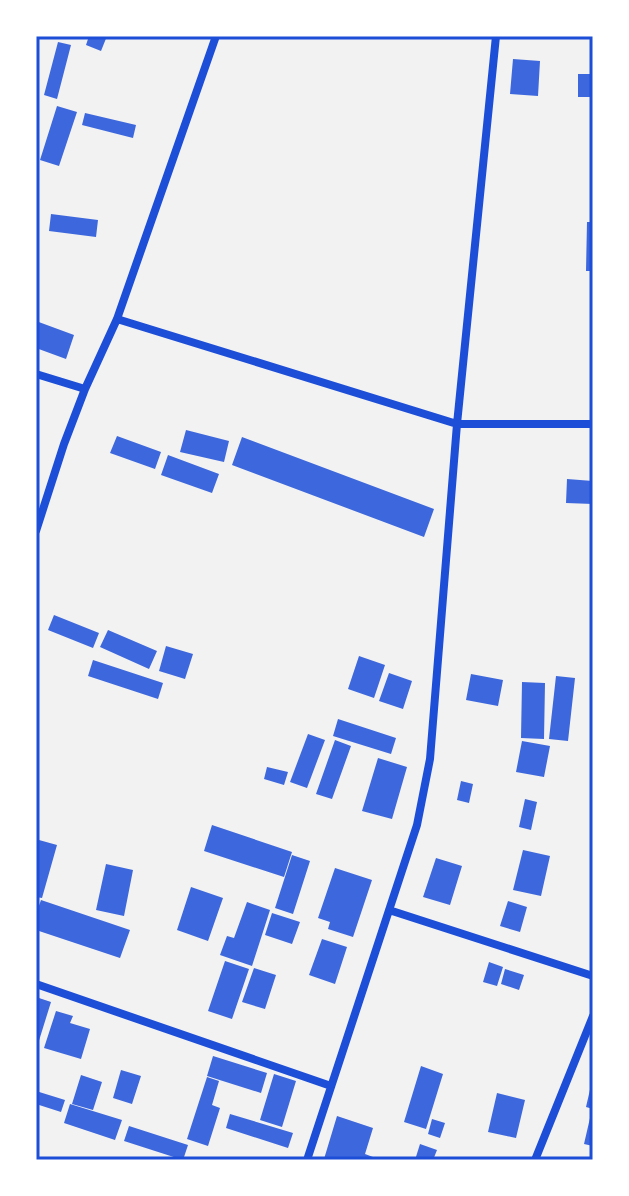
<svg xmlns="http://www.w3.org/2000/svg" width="629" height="1196" font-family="'Archivo Narrow',sans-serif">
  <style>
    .building { fill: #3d67dc }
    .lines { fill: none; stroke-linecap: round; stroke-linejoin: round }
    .minor { stroke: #1d4ed8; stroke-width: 8 }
    .neatline { fill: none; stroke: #1d4ed8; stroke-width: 3 }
  </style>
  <rect width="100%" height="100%" fill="#f2f2f2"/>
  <!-- building -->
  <path class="building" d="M89 36H107L101 51 86 45Z
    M58 42 71 45 57 99 44 95Z
    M513 59 540 61 538 96 510 94Z
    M578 74H593V97H578Z
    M57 106 77 112 59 166 40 160Z
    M85 113 136 125 133 138 82 125Z
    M51 214 98 220 96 237 49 231Z
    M587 222H593V271H586Z
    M36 321 74 335 66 359 36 348Z
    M186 430 229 441 224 462 180 452Z
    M117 436 161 452 155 469 110 453Z
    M242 437 434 509 424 537 232 465Z
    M168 455 219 474 212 493 161 475Z
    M567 479 593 481V504L566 503Z
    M54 615 99 633 93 648 48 630Z
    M108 630 157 651 149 669 100 647Z
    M166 646 193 654 185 679 159 671Z
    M359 656 385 665 374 698 348 689Z
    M93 660 163 683 158 699 88 676Z
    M389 673 412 681 403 709 379 701Z
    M471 674 503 680 498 706 466 700Z
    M556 676 575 678 568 741 549 739Z
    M522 682 545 683 544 739 521 738Z
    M338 719 396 738 391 754 333 736Z
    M308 734 325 740 307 788 290 782Z
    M335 740 351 746 332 799 316 794Z
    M522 741 550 746 544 777 516 772Z
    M378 758 407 767 392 819 362 811Z
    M267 767 288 772 284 785 264 779Z
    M461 781 473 784 469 803 457 800Z
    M525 799 537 802 531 830 519 827Z
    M212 825 292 852 284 877 204 851Z
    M39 840 57 845 42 898 36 897V850Z
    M523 850 550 856 541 896 513 890Z
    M292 855 310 861 293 914 275 908Z
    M436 858 462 866 450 905 423 897Z
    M106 864 133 870 124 916 96 910Z
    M335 868 372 880 353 937 328 929 330 922 318 918Z
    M191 887 223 898 208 941 177 930Z
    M41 900 130 930 120 958 36 930V914Z
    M508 901 527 907 520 932 500 926Z
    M247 902 270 910 252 966 220 955 227 936 234 938Z
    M272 913 300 922 292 944 265 935Z
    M322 939 347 947 335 984 309 975Z
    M225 961 249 969 232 1019 208 1011Z
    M489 962 503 967 497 986 483 982Z
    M254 968 276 975 265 1009 242 1002Z
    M505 969 524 975 519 990 501 984Z
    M36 997 51 1002 37 1047H36Z
    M56 1011 73 1016 70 1023 90 1029 81 1059 44 1048Z
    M213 1056 267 1073 261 1093 207 1076Z
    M421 1066 443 1074 426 1129 404 1122Z
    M121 1070 141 1076 132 1104 113 1098Z
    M274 1074 296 1081 282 1127 260 1120Z
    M81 1075 102 1082 93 1110 72 1104Z
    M207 1077 219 1081 212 1105 220 1108 208 1146 187 1139Z
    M592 1081H593V1109L586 1107Z
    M36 1091 65 1100 61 1112 36 1104Z
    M497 1093 525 1100 516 1138 488 1132Z
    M70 1104 122 1120 115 1140 64 1123Z
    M230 1114 293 1133 288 1148 226 1128Z
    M337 1116 373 1128 365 1154 373 1157 372 1160 324 1159Z
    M590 1118 593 1119V1146L584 1144Z
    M432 1119 445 1123 440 1138 428 1134Z
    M129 1126 188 1145 183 1160 124 1141Z
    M420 1144 437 1150 433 1160H415Z"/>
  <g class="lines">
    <!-- minor -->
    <path class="minor" d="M117 319 457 424H593
      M36 374 85 389
      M36 531 64 444 85 389 117 319 216 36
      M389 910 593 976
      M36 984 331 1086
      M307 1160 417 825 430 759 457 424 496 36
      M535 1160 593 1016"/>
  </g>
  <!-- border -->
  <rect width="629" height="1196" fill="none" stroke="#ffffff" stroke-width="76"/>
  <rect x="38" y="38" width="553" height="1120" class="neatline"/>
</svg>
